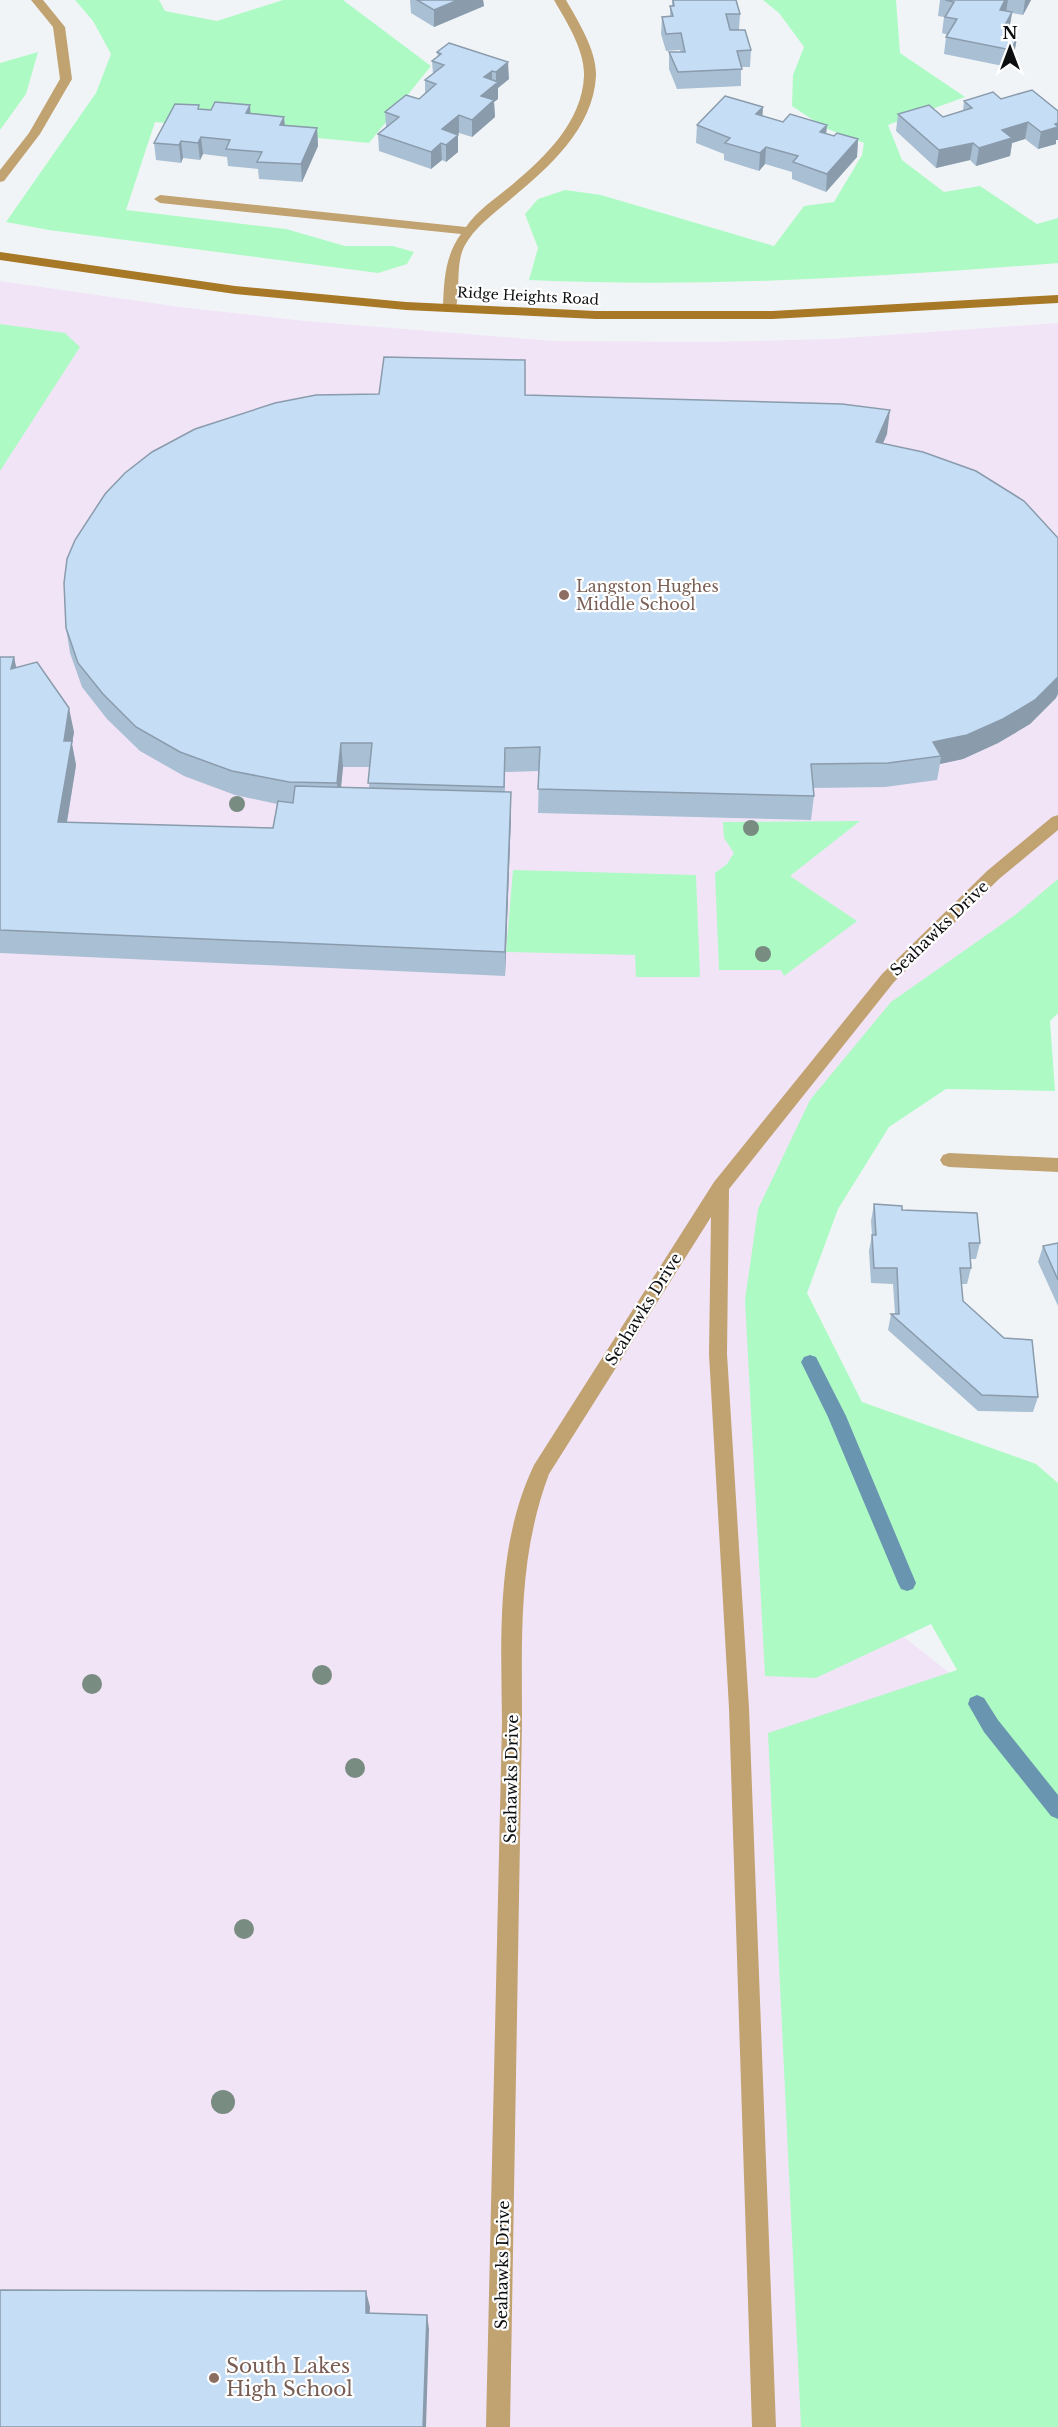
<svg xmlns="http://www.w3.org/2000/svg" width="1058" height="2427" font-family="'Libre Baskerville',serif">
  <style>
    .education { fill: #f2e4f7 }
    .green { fill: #aefac5 }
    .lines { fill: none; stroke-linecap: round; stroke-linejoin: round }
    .stream { fill: #6a95b1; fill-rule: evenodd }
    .street { fill: #c1a271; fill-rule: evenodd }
    .secondary { fill: #a77825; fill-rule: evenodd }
    .tree { fill: #798c81 }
    .wall { fill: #a9bfd3; fill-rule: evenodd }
    .shaded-wall { fill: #8a9bac }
    .building { fill: #c5def5; stroke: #8a9bac; stroke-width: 1.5 }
    .education-dot { fill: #8d6e63; stroke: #fff; stroke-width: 2 }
    .labels { text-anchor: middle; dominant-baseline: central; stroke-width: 4.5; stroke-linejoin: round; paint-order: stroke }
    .far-street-label { font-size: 14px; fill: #0d0e0f; stroke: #fff }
    .education-label { font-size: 16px; fill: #785e54; stroke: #fff; text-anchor: start }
    .street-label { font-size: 16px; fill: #0d0e0f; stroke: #fff }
    .near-education-label { font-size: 20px; fill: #785e54; stroke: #fff; text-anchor: start }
  </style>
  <rect width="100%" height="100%" fill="#f1f4f7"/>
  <!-- education -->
  <path class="education" d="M0 281 180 307 305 321 553 341 710 342 831 339 1058 323V964L797 1192 832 1580 1058 1759V2427H0Z"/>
  <!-- green -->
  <path class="green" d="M75 0H159L165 11 217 21 283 0H343L431 66 369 143 155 122 126 210 286 229 345 246H393L414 252 407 264 378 273 49 230 6 222 96 93 111 54 93 21Z
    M763 0H896L900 53 965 97 888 125 902 160 944 192 980 186 1037 224 1058 218V263C882 277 705 288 529 280L538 248 525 214 538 199 565 190 601 195 774 246 804 206 834 202 862 155 864 143 825 128 792 106 793 75 804 47 779 13Z
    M38 52 26 94 0 130V63Z
    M0 324 65 333 80 347 0 471Z
    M860 821 790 876 857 921 784 976 781 970H719L715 873 727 864 734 853 724 838 723 822Z
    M513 870 696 875 700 977H636L635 955 506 952Z
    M1058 879V1013L1050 1021 1055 1091 946 1089 889 1127 838 1209 807 1293 862 1402 1036 1464 1058 1483V2427H801L768 1733 957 1670 931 1624 816 1678 765 1676 745 1300 758 1209 810 1100 891 1002 1015 915Z"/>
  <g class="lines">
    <!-- stream -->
    <path class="stream" d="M810 1355 816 1357 846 1416 916 1583 913 1589 907 1591 901 1589 898 1583 828 1417 801 1362 804 1357Z
      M977 1695 984 1698 998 1720 1058 1795V1819L1051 1816 984 1732 968 1704 970 1698Z"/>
    <!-- street -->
    <path class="street" d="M31 0H43L65 27 72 79 40 134 4 181 0 182V170L29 133 60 79 53 27Z
      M554 0H566C578 21 597 51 596 76 593 129 549 167 512 198 495 213 475 226 464 247 455 265 461 296 455 310L450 311 443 307C444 280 445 256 461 234L160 203 154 199 160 195 466 227C477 210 498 197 513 184 545 157 582 122 584 76 585 50 566 21 554 0Z
      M1058 815V830L999 879 894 982 729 1189 727 1354 749 1708 776 2427H752L729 1708 709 1354 711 1217 549 1474C518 1557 522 1635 522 1722L510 2427H486L502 1722C501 1635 496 1545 534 1465L714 1182 882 974 987 871 1052 817Z
      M949 1153 1058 1158V1172L949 1167 943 1165 940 1160 943 1155Z"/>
    <!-- secondary -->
    <path class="secondary" d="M0 252 235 286 406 302 596 311H772L1058 295V303L772 319H596L406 310 235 294 0 260Z"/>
  </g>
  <!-- trees -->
  <g class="tree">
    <circle cx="237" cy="804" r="8"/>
    <circle cx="751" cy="828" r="8"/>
    <circle cx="763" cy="954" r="8"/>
    <circle cx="322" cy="1675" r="10"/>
    <circle cx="92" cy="1684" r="10"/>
    <circle cx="355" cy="1768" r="10"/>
    <circle cx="244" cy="1929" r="10"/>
    <circle cx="223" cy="2102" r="12"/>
  </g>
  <!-- wall -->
  <path class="wall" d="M410 0H483L484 6 434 27 411 13Z
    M672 0H736L740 14 739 30 751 50 750 67H741V86L677 89 669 69V52H681L680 50 666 51 661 34 662 17 670 16V6H672Z
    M940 0H1031L1023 15 1012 13 1010 28 1014 29 1013 37 1014 55 1008 67 944 54 946 37 948 35 942 33 944 17 938 16Z
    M449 43 509 79 498 88V99L494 102 495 117 472 137 459 133 457 135 458 152 446 162 442 160 431 169 379 151 378 134 386 127 385 112 419 99 425 93V80L433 74 432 61 438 57 437 52Z
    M1001 99 1056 140V144L1038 149 1025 139 1012 143 1010 156 976 166 970 160 936 168 896 131 898 114 943 117 963 111 964 101Z
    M250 105V114L284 117 285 125 317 128 318 146 302 182 259 179 258 169 228 166 227 157 203 154 200 160 183 158 181 163 156 160 154 143 199 109 211 110Z
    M762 116 783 122 827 125 826 134 834 136 858 139 857 157 826 192 792 179V172L765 164 759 171 724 160V154L696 143 697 125Z
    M525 395 887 434 883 443 1056 698 1030 724 998 743 963 759 940 764 937 780 885 787 813 788 814 796 811 820 538 813 539 771 505 772V792H511V816L505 976 0 953V657H14L16 668 74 732 72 744 76 765 67 822 273 828 277 804 235 795 184 776 140 751 107 719 82 687 70 653 66 628ZM343 767H370L369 788 341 787Z
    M874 1204 902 1210 980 1243 976 1259H970L971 1268 967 1284H961L963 1301 1038 1397 1033 1412 978 1411 888 1330 891 1314H895L893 1284 871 1283 869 1251 872 1235 871 1221Z
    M1058 1243V1306L1038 1262 1043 1246Z"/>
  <!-- shaded-wall -->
  <path class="shaded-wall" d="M458 0H483L484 6 434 27V10Z
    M1005 0H1008L1006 12 1000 10Z
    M1025 0H1031L1023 15Z
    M1012 12 1009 29 1004 27Z
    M1017 38 1014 55 1008 67 1011 50Z
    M508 62 509 79 498 88V99L494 102 495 117 472 137V120L481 96 484 77 492 71V87L496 83V72Z
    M250 105 251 122 246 113Z
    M763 107 762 124 756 114Z
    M459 115V133L445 144 442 129Z
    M284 117 285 134 280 125Z
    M1028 122 1025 139 1012 143 1010 156 976 166 979 148 1002 130Z
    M1058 123V140H1056V144L1038 149 1041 132Z
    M827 125 825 142 820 132Z
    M317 128 318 146 302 182 301 164Z
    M458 135V152L446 162V145Z
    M201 137 203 154 200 160 198 143Z
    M858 139 857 157 826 192 827 174Z
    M181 141 183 158 181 163 179 145Z
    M441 143 442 160 431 169V152Z
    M973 143 970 160 936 168 939 150Z
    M766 147 765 164 759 171 760 153Z
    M890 410 887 434 873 466 876 442Z
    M14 657 19 681 11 669Z
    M1058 677V694L1056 698 1030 724 998 743 963 759 940 764 941 756 933 742Z
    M69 708 74 732 72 744 76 765 63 846 58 822 64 741Z
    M341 743 343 767 339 807 337 783Z
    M511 792V816L505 976V952Z
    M366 2291 370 2307 369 2328 366 2313Z
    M427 2315 429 2329 426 2427H423Z"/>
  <!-- building -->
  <path class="building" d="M417 0H458L434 10Z
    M673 0H736L740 14H726L730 30H745L751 50 737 51 742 69 678 72 669 52H685L681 33 666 34 662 17 673 16 670 6H674Z
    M945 0H1005L1000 10 1012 12 1004 27 1014 29 1010 36 1017 38 1011 50 946 37 957 19 945 17 954 2Z
    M449 43 508 62 496 72 492 71 484 77 498 82 481 96 494 100 472 120 459 115 442 129 458 135 446 145 441 143 431 152 378 134 399 117 385 112 406 95 419 99 436 84 425 80 444 65 432 61 441 54 437 52Z
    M1032 90 1058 111V123L1055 124 1058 127 1041 132 1028 122 1002 130 1012 138 979 148 973 143 939 150 898 114 929 105 943 117 972 108 964 101 993 92 1001 99Z
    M725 96 763 107 756 114 783 122 790 114 827 125 820 132 834 136 837 133 858 139 827 174 793 162 798 156 766 147 760 153 725 143 730 138 697 125Z
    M215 102 250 105 246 113 284 117 280 125 317 128 301 164 257 162 262 152 226 149 230 140 201 137 198 143 181 141 179 145 154 143 175 104 199 105 198 109 211 110Z
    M384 357 525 360V395L842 404 890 410 876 442 923 452 976 471 1024 501 1058 538V677L1035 700 1003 719 967 735 933 742 941 756 888 763 811 764 814 796 538 789 540 747 505 748 504 787 368 783 372 743H341L337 783 289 782 232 771 180 752 136 727 103 694 78 663 66 628 64 583 67 559 75 540 105 494 125 473 152 452 195 429 275 403 316 395 379 394Z
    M0 657H14L11 669 37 662 69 708 64 741H72L58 822 273 828 278 801 293 803 295 786 511 792 505 952 0 930Z
    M874 1204 902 1206V1210L977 1213 980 1243H969L971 1268H960L963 1301 1004 1338 1032 1340 1038 1397 982 1395 891 1314H899L897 1268H874L872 1235H876Z
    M1058 1243V1280L1043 1246Z
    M0 2290 366 2291V2313L427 2315 423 2427H0Z"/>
  <!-- markers -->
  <g class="education-dot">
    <circle cx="564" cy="595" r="6"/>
    <circle cx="214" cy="2378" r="6"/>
  </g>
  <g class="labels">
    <!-- far-street labels -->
    <g class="far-street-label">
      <text transform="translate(528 296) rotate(3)">Ridge Heights Road</text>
    </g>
    <!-- education labels -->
    <g class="education-label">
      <text x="576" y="586">Langston Hughes<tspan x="576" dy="18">Middle School</tspan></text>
    </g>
    <!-- street labels -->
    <g class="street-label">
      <text transform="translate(939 928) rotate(-44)">Seahawks Drive</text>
      <text transform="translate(643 1309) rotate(-58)">Seahawks Drive</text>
      <text transform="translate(511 1779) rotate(-89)">Seahawks Drive</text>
      <text transform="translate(502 2265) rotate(-89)">Seahawks Drive</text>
    </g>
    <!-- near-education labels -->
    <g class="near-education-label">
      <text x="226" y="2366">South Lakes<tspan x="226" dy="23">High School</tspan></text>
    </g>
  </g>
  <!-- north arrow -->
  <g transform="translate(1010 48)" stroke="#ffffff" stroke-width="4.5" paint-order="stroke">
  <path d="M0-4.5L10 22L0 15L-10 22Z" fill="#0d0e0f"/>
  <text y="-9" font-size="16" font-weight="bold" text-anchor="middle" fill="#0d0e0f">N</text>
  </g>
</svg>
